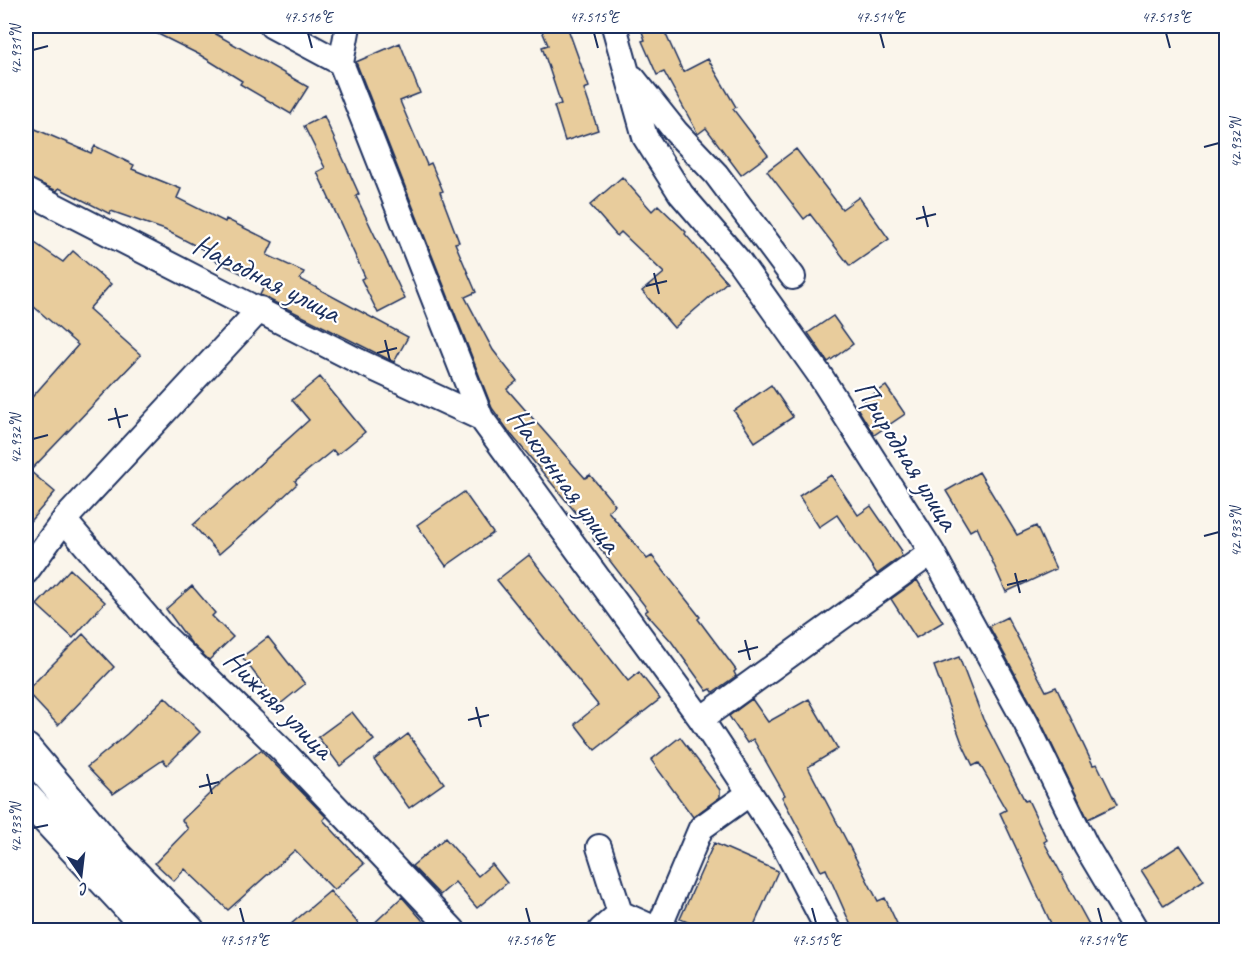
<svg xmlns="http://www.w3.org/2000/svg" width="1252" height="956" font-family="Caveat,sans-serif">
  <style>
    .building { fill: #e8cc9c; stroke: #1b2f5e; stroke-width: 1.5 }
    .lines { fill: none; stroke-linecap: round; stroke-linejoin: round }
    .minor-casing { stroke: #1b2f5e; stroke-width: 28 }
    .major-casing { stroke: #1b2f5e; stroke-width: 34 }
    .minor { stroke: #fff; stroke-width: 24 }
    .major { stroke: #fff; stroke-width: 30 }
    .ticks { fill: none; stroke: #1b2f5e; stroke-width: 2 }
    .labels { text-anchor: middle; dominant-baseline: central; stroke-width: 4.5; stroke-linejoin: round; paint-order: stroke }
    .street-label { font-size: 30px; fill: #1b2f5e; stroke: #fff }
    .neatline { fill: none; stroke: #1b2f5e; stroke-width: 2 }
    .ticks-label { font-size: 15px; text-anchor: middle; fill: #1b2f5e }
  </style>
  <rect width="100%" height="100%" fill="#faf5eb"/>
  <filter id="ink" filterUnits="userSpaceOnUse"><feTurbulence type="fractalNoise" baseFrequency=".0167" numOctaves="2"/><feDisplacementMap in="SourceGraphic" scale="12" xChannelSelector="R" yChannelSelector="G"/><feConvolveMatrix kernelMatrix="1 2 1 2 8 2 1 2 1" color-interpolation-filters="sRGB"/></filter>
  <g filter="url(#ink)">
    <!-- building -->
    <path class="building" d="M142 26H202L308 87 291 114 240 84 242 81 200 55Z
      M540 26H567L589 87 584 89 598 130 565 141 554 106 561 104 542 47 548 45Z
      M640 26H662L683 72 708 59 736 107 733 109 768 155 741 175 706 128 698 134 664 72 657 75 642 41 645 40Z
      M400 43 420 93 400 101 427 165 431 163 443 191 440 192 459 242 455 243 476 292 465 297 493 350 517 381 507 389 585 478 590 475 615 505 608 511 647 559 652 556 700 617 698 619 736 670 734 672 736 676 713 692 711 689 707 691 671 641 645 612 648 610 593 539 596 537 510 433 492 408 356 62Z
      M324 116 359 194 356 196 405 299 378 313 361 279 365 277 317 172 325 168 304 126Z
      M26 125 91 153 95 146 134 165 132 169 181 189 177 198 225 222 226 219 273 242 267 255 304 272 300 279 408 337 394 362 260 295 265 285 208 257 210 253 165 230 111 211 110 214 59 188 57 191 26 177Z
      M796 149 842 209 859 197 889 239 850 266 810 214 804 219 767 171Z
      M622 177 652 211 658 205 686 232 685 234 727 282 674 328 642 291 664 273 621 232 617 236 590 205Z
      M26 237 63 262 73 251 111 284 89 309 141 355 30 471 55 492 26 526V404L78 345 26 300Z
      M833 316 853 344 828 362 808 333Z
      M320 377 365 432 337 455 333 450 295 481 297 484 265 514 219 554 193 525 309 420 292 400Z
      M771 385 793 417 755 442 734 411Z
      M886 386 905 414 874 435 856 406Z
      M979 472 1017 535 1036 526 1056 569 1006 592 977 527 970 531 946 491Z
      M831 475 858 515 871 506 902 551 900 552 902 556 877 574 837 515 819 527 799 496Z
      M464 492 493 533 446 566 417 525Z
      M529 555 628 681 639 672 660 699 595 750 575 724 598 705 497 580Z
      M70 569 105 602 73 638 37 605Z
      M917 580 943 622 916 638 891 599Z
      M192 586 215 613 212 616 233 637 209 660 191 643 166 609Z
      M1007 617 1046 691 1056 687 1093 765 1097 764 1117 805 1088 819 1038 716 989 626Z
      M83 634 114 667 58 725 26 691Z
      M268 637 305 684 279 705 242 657Z
      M959 657 983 719 1025 801 1028 800 1047 840 1044 842 1092 930H1054L1000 813 1006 810 979 763 973 766 962 743 934 666Z
      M165 697 200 732 167 765 163 760 113 794 87 767 127 734Z
      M752 699 768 722 809 699 838 749 808 767 878 901 885 898 900 930H853L826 869 821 871 782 797 785 795 753 739 747 743 729 716Z
      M352 712 374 740 340 766 318 737Z
      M408 734 444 783 409 808 374 760Z
      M680 737 720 790V797L693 817 651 760Z
      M261 750 326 817 323 820 364 864 334 890 295 850 228 910 185 869 174 881 155 863 188 829 182 820 228 776Z
      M445 838 478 876 492 864 507 883 477 908 455 882 440 895 412 866Z
      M714 843 778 871 752 930H707L680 919Z
      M1180 845 1204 880 1164 906 1141 870Z
      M330 891 364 930H284Z
      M402 897 431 930H367Z"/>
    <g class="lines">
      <!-- minor casing -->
      <g class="minor-casing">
        <path id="minor" d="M272 26 341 63
          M348 26 341 63 481 418 701 719 782 842 828 930
          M614 26 645 137 681 194 738 260 819 374 932 552 1026 723 1086 846 1136 930
          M633 78 676 132 716 174 793 277
          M26 191 358 361 481 418
          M64 520 160 632 281 749 453 930
          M26 572 64 520 260 309
          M701 719 932 552
          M599 847 620 913 658 930 701 828 750 793
          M601 930 620 913"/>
      </g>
      <!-- major casing -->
      <g class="major-casing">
        <path id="major" d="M26 749 118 858 189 930
          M26 797 150 930"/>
      </g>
      <!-- minor -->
      <use href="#minor" class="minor"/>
      <!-- major -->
      <use href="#major" class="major"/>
    </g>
  </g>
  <!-- ticks -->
  <path class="ticks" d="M308 33 312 48M594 33 598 48M880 33 884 48M1166 33 1170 48M33 50 48 46M1204 147 1219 143M923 206 928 227M916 219 936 214M654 273 659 294M646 286 667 281M385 340 390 361M377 353 397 348M115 408 120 428M108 420 128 415M33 439 48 435M1204 536 1219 532M1015 573 1020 593M1007 585 1027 580M745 640 750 660M738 652 758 647M476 707 481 727M468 720 489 715M207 774 212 794M199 787 219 782M33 828 48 825M240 908 244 923M526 908 530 923M812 908 816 923M1098 908 1102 923"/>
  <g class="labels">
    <!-- street labels -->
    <g class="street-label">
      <text transform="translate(267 278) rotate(27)">Народная улица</text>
      <text transform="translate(907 455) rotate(58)">Природная улица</text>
      <text transform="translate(565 480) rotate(54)">Наклонная улица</text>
      <text transform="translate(279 704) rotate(45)">Нижняя улица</text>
    </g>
  </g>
  <!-- margin -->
  <rect width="1252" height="956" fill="none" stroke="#fff" stroke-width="66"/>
  <!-- north arrow -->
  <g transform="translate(81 875) rotate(166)" stroke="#ffffff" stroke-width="4.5" paint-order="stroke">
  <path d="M0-4.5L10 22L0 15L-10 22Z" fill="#1b2f5e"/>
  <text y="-9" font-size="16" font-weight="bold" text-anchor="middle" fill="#1b2f5e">С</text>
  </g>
  <rect x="33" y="33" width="1186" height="890" class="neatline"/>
  <g class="ticks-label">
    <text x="308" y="22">47.516°E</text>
    <text x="594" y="22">47.515°E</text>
    <text x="880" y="22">47.514°E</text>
    <text x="1166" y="22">47.513°E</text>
    <text transform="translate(16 50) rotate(-90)" y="5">42.931°N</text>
    <text transform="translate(1236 143) rotate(-90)" y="5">42.932°N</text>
    <text transform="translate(16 439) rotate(-90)" y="5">42.932°N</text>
    <text transform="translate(1236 532) rotate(-90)" y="5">42.933°N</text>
    <text transform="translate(16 828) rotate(-90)" y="5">42.933°N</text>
    <text x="244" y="945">47.517°E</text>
    <text x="530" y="945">47.516°E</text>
    <text x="816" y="945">47.515°E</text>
    <text x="1102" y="945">47.514°E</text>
  </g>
</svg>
